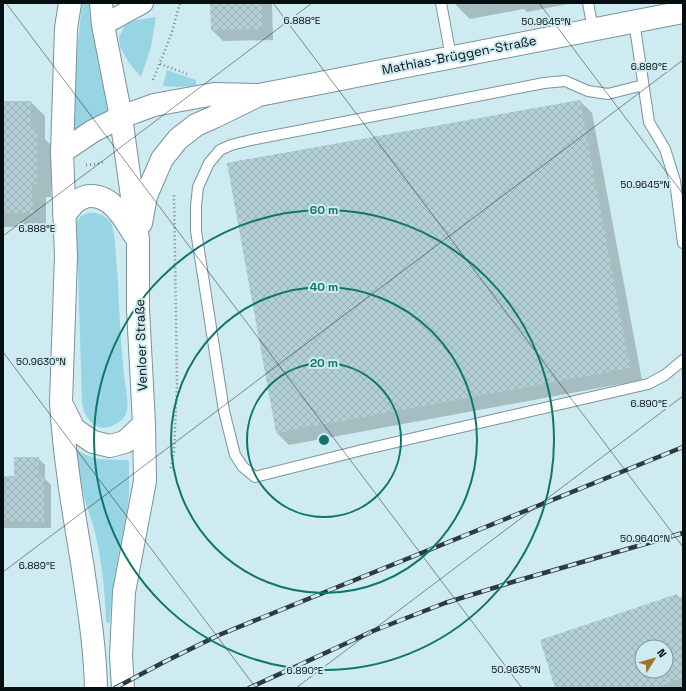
<svg xmlns="http://www.w3.org/2000/svg" width="686" height="691" font-family="'Space Grotesk',sans-serif">
  <style>
    .grass { fill: #98d5e4 }
    .shadow { fill: #0003; fill-rule: evenodd }
    .building { fill: url(#building-cross-hatch); fill-rule: evenodd }
    .lines { fill: none; stroke-linecap: round; stroke-linejoin: round }
    .lane-casing { stroke: #79949a; stroke-width: 12 }
    .street-casing { stroke: #79949a; stroke-width: 22 }
    .secondary-casing { stroke: #79949a; stroke-width: 24 }
    .path { stroke: #6e8086; stroke-width: 2.5; stroke-dasharray: 1 3; stroke-linecap: butt }
    .lane { stroke: #fff; stroke-width: 10 }
    .street { stroke: #fff; stroke-width: 20 }
    .secondary { stroke: #fff; stroke-width: 22 }
    .rail-casing { stroke: #2d3a3e; stroke-width: 4.5 }
    .rail { stroke: #cfebf2; stroke-width: 3; stroke-dasharray: 9; stroke-linecap: butt }
    .ticks { fill: none; stroke: #050e11; stroke-width: 1; stroke-opacity: 0.45 }
    .ring { fill: none; stroke: #0f766e; stroke-width: 2 }
    .labels { text-anchor: middle; dominant-baseline: central; stroke-width: 4; stroke-linejoin: round; paint-order: stroke }
    .street-label { font-size: 13px; fill: #050e11; stroke: #cfebf2 }
    .ticks-label { font-size: 10px; text-anchor: middle; fill: #050e11; stroke: #cfebf2; stroke-width: 4; stroke-linejoin: round; paint-order: stroke }
    .centre { fill: #0f766e; stroke: #cfebf2; stroke-width: 2 }
    .ring-label { font-size: 12px; text-anchor: middle; font-weight: bold; fill: #0f766e; stroke: #cfebf2; stroke-width: 4; stroke-linejoin: round; paint-order: stroke }
  </style>
  <defs>
    <pattern id="building-cross-hatch" width="8" height="8" patternUnits="userSpaceOnUse"><rect width="8" height="8" fill="#b3cfd6"/><path d="M0 0l8 8M0 8l8-8" fill="none" stroke="#98b1b7"/></pattern>
  </defs>
  <rect width="100%" height="100%" fill="#cfebf2"/>
  <!-- grass -->
  <path class="grass" d="M82 3H92L95 39 99 65 110 111 71 138 69 128Z
    M156 17 151 47 141 77 129 63 120 47 119 37 124 27 131 22 137 20Z
    M167 70 196 80V86L175 87 163 86Z
    M88 213C98 212 109 216 112 226 114 232 115 239 115 244 116 257 117 269 118 281 119 312 121 344 124 375 125 386 129 401 127 411 126 416 122 420 118 423 100 435 85 422 82 403L78 268 74 247 73 227 77 221 81 216Z
    M78 451 96 459 127 460 129 462V494L126 522 118 557 111 606 110 622 109 623H107L106 621C105 592 102 561 95 532 91 516 84 501 81 484 80 476 74 458 78 451Z"/>
  <!-- shadow -->
  <path class="shadow" d="M211 3H272L273 40 223 41 212 30Z
    M456 3H573L527 12 524 9 470 19 456 5Z
    M580 101 592 113 642 380 289 445 277 433 228 163Z
    M3 102H31L45 116V139L51 145V197H46V226L3 227Z
    M38 458 45 465V479L51 485V528H3V477H15Z
    M677 595 680 598 683 597V683H682L683 688H556ZM642 647H666V671H642Z"/>
  <!-- building -->
  <path class="building" d="M210 3H262V29L211 30Z
    M580 100 630 368 276 433 227 163Z
    M3 101H31V130H37V184H32L33 213H3Z
    M14 457H39L38 477H44V522L4 521 5 476H14Z
    M677 594 678 598 683 596V678L654 688H555L540 640ZM642 647H666V671H642Z"/>
  <g class="lines">
    <!-- lane casing -->
    <g class="lane-casing">
      <path id="lane" d="M441 3 451 57
        M588 3 593 29
        M634 21 649 122 665 149 675 181 683 243
        M643 85 608 94 588 91 565 81 544 83 251 140 231 145 220 150 209 163 198 187 196 206V231L224 411 235 455 243 467 255 477 362 450 648 384 665 375 683 360"/>
    </g>
    <!-- street casing -->
    <g class="street-casing">
      <path id="street" d="M103 25 143 3"/>
    </g>
    <!-- secondary casing -->
    <g class="secondary-casing">
      <path id="secondary" d="M70 3 66 28 62 152 66 256 61 402C64 456 73 509 82 562 88 604 95 645 96 688
        M101 3 103 25 121 117 138 240V309L144 424 145 481 124 592 121 656 123 688
        M62 152 93 131 121 117 154 105 214 94 259 95 683 12
        M64 215C68 211 71 207 74 203 79 199 85 196 91 196 113 196 125 220 135 236
        M141 223 146 196 162 159 178 139 196 125 214 117 255 97
        M63 407 74 429 93 442 110 446 125 442 144 424"/>
    </g>
    <!-- path -->
    <path class="path" d="M160 64 187 74
      M153 80 171 35 180 3
      M86 165 97 164 103 162
      M171 468 174 452 177 384 174 193"/>
    <!-- lane -->
    <use href="#lane" class="lane"/>
    <!-- street -->
    <use href="#street" class="street"/>
    <!-- secondary -->
    <use href="#secondary" class="secondary"/>
    <!-- rail casing -->
    <g class="rail-casing">
      <path id="rail" d="M115 688 164 662 219 635 683 447
        M249 688 373 631 445 603 516 581 683 533"/>
    </g>
    <!-- rail -->
    <use href="#rail" class="rail"/>
  </g>
  <!-- ticks -->
  <path class="ticks" d="M6 3 522 688M273 3 683 547M539 3 683 194M3 236 312 3M3 352 256 688M3 572 683 60M296 688 683 396"/>
  <!-- distance rings -->
  <g class="ring">
    <circle cx="324" cy="440" r="77"/>
    <circle cx="324" cy="440" r="153"/>
    <circle cx="324" cy="440" r="230"/>
  </g>
  <g class="labels">
    <!-- street labels -->
    <g class="street-label">
      <text transform="translate(459 55) rotate(-11)">Mathias-Brüggen-Straße</text>
      <text transform="translate(141 345) rotate(-92)">Venloer Straße</text>
    </g>
  </g>
  <g class="ticks-label">
    <text x="302" y="24">6.888°E</text>
    <text x="546" y="25">50.9645°N</text>
    <text x="649" y="70">6.889°E</text>
    <text x="645" y="188">50.9645°N</text>
    <text x="37" y="232">6.888°E</text>
    <text x="41" y="365">50.9630°N</text>
    <text x="649" y="407">6.890°E</text>
    <text x="645" y="542">50.9640°N</text>
    <text x="37" y="569">6.889°E</text>
    <text x="516" y="673">50.9635°N</text>
    <text x="305" y="674">6.890°E</text>
  </g>
  <circle cx="324" cy="440" r="6" class="centre"/>
  <g class="ring-label">
    <text x="324" y="214">60 m</text>
    <text x="324" y="291">40 m</text>
    <text x="324" y="367">20 m</text>
  </g>
  <!-- border -->
  <rect width="686" height="691" fill="none" stroke="#050e11" stroke-width="8"/>
  <!-- north arrow -->
  <g transform="translate(654 659) rotate(53)"><circle r="19" fill="#cfebf2" stroke="#7e9398"/>
  <path d="M0-3L7 15L0 10L-7 15Z" fill="#a47128"/>
  <text y="-6" font-size="11" font-weight="bold" text-anchor="middle" fill="#050e11">N</text>
  </g>
</svg>
